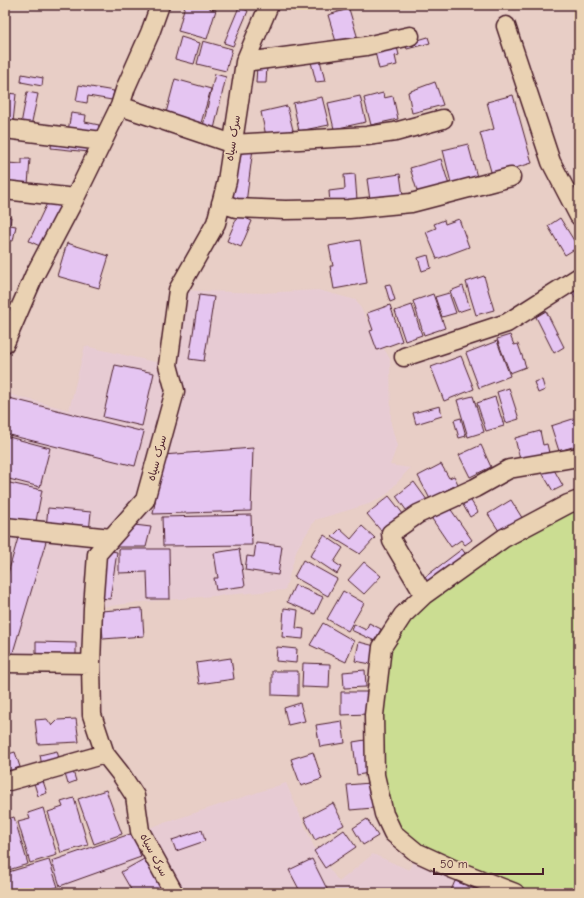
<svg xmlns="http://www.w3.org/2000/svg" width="584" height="898" font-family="'Comic Neue','Playpen Sans Arabic',sans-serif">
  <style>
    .built { fill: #e7cbd3 }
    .green { fill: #cbdd92; stroke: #8a7e5e }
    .building { fill: #e5c5f2; stroke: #4a1f2b }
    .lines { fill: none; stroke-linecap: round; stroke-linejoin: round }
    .minor-casing { stroke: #4a1f2b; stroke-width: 21 }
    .minor { stroke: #ead2b3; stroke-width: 18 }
    .labels { text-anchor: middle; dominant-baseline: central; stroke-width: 3.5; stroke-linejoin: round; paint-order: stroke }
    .street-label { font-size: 11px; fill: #4a1f2b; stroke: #ead2b3 }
  </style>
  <rect width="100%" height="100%" fill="#e8cec6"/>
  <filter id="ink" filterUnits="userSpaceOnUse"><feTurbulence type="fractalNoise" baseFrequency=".025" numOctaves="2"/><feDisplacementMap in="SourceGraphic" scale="8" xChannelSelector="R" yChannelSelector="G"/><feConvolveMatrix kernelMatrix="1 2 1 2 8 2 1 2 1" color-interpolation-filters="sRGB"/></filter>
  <g filter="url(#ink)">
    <!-- built -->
    <path class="built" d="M178 290 261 293 318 290 356 300 390 359 391 424 397 446 390 465 410 468 386 495 369 504 315 520 297 549 285 590 142 602 93 608 91 664 5 663V393L69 410 85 346 168 365Z
      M286 783 314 847 339 882 373 854 409 870 416 852 515 893H5V875Z"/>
    <!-- green -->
    <path class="green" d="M579 500V893H515L416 852 384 814 382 647 424 595Z"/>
    <!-- building -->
    <path class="building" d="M185 5H210V9L216 10 207 39 178 31Z
      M334 5H348L349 6 337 11Z
      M239 7 248 11 233 46 224 43Z
      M349 9 358 39 337 45 328 15Z
      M181 37 200 43 194 64 175 59Z
      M428 37 430 43 407 49 405 44Z
      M203 41 232 49 226 71 197 64Z
      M397 47 399 55 395 56 397 65 379 69 375 52Z
      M320 60 325 81 316 82 311 62Z
      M257 65 267 66 266 83H256Z
      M22 74 43 78 42 86 21 82Z
      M215 74 226 77 214 129 203 126Z
      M175 79 211 89 201 123 166 113Z
      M435 82 443 105 412 113 408 92Z
      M79 85 114 91 112 100 88 96 87 103 76 101Z
      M5 89 7 93 16 94 13 122 5 121Z
      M27 92 38 94 31 126 21 124Z
      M383 93 384 98 393 96 398 119 371 125 364 98Z
      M513 95 532 163 492 175 480 133 494 129 487 102Z
      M360 96 366 122 334 129 328 103Z
      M322 97 329 125 299 131 293 103Z
      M287 106 293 130 266 136 261 112Z
      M71 113 86 115 85 122 99 125 97 137 68 131Z
      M52 138 90 142 89 152 51 148Z
      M468 144 477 177 451 183 443 150Z
      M240 146 253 148 246 203 232 201Z
      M22 159H30L28 185 6 183 7 163 22 164Z
      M441 159 449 185 418 194 410 168Z
      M355 174 357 200 330 203 329 191 345 189 344 175Z
      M400 174 403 196 370 200 367 179Z
      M49 199 62 205 42 247 29 241Z
      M238 215 252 221 241 247 227 241Z
      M5 216 11 217 10 225 16 226 13 241 5 240Z
      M560 218 578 247 565 255 548 226Z
      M459 219 469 247 437 259 426 232 436 228 434 224 444 220 445 224Z
      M360 240 367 283 334 289 330 266H333L329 246Z
      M67 243 109 256 99 288 57 276Z
      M428 255 431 268 422 271 418 258Z
      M484 276 494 310 476 315 466 282Z
      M390 284 395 300 390 302 385 285Z
      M463 286 470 308 458 312 450 291Z
      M579 287V304L571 291Z
      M449 293 456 313 442 317 435 297Z
      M433 294 445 328 424 335 413 301Z
      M199 295 214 297 204 361 189 359Z
      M390 305 402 341 377 350 370 331 373 330 367 313Z
      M412 305 422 335 405 341 395 311Z
      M546 311 564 347 554 353 536 317Z
      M510 335 514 345 518 344 526 367 510 373 497 339Z
      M497 341 510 376 479 388 466 353Z
      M461 356 474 389 444 401 431 367Z
      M115 365 154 373 142 426 103 417Z
      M542 380 545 390 538 393 534 382Z
      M509 388 519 419 506 423 497 392Z
      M473 396 484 432 468 437 457 400Z
      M5 397 144 432 135 466 5 434Z
      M495 397 504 426 486 431 477 403Z
      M440 406 442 416 416 424 413 413Z
      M579 417V445L559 451 551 426Z
      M461 418 466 436 459 438 454 420Z
      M540 431 543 445 547 444 550 457 521 464 515 438Z
      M5 436 50 448 40 487 5 478Z
      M481 445 491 467 470 477 459 455Z
      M253 448 251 511 153 514 163 455Z
      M441 464 449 478 454 476 458 484 430 499 418 476Z
      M552 466 563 486 553 491 541 471Z
      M5 482 42 490 35 526 5 522Z
      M414 482 427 500 409 514 396 496Z
      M466 493 478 512 470 517 459 498Z
      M389 496 404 515 382 532 367 514Z
      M511 500 524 521 501 534 488 514Z
      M447 504 472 540 465 545 461 540 451 547 430 516Z
      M48 508 91 512 89 532 46 528Z
      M251 515 252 545 163 546 162 517Z
      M126 524 151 527 146 547H110Z
      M362 526 375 538 360 554 332 537 340 529 351 539Z
      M324 535 343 548 334 562 341 567 337 574 310 556Z
      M18 538H47L11 659H5V584Z
      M256 543 282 546 278 575 245 570 247 556 254 557Z
      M119 549H169L170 599H148L147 572 119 573Z
      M239 549 245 586 216 590 214 578H218L214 553Z
      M462 549 467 556 426 588 421 580Z
      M106 550 117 552 110 599 98 598Z
      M303 560 337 579 328 596 294 577Z
      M364 562 381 576 364 594 348 580Z
      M295 585 323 597 315 614 287 602Z
      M343 591 364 603 348 631 327 619Z
      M142 608 144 636 103 639 101 611Z
      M284 608 298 610 296 628 304 629 303 639 282 637Z
      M323 623 354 641 346 662 310 645Z
      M369 623 381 629 375 641 351 630 354 624 366 630Z
      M36 642 76 643V661H36Z
      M359 642 375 646 371 664 355 661Z
      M277 647 297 649 296 663 276 661Z
      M231 658 234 679 199 684 196 663Z
      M303 663 330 664 329 688 302 687Z
      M365 670 366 687 344 688 343 672Z
      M272 671H298V696L272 695Z
      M341 692H367L368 714 341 715Z
      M300 703 305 721 288 725 284 708Z
      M47 719 52 726 58 720 76 719 79 742 38 744 35 720Z
      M342 721 345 743 320 747 316 725Z
      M365 740 369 773 357 775 353 742Z
      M57 751 60 762 42 766 40 755Z
      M15 752 20 767 5 772V755Z
      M313 752 322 779 301 786 291 759Z
      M73 771 76 781 68 784 65 774Z
      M42 778 47 793 38 796 33 780Z
      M370 783 373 808 350 810 347 785Z
      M106 790 122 834 94 844 78 799Z
      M74 798 88 845 61 853 48 812 63 807 61 802Z
      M333 803 344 825 315 840 304 818Z
      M43 808 57 855 30 863 18 822 30 819 28 813Z
      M14 817 28 864 5 871V820Z
      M367 819 378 836 363 845 353 828Z
      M202 830 205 841 176 851 172 840Z
      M344 830 356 847 325 868 314 851Z
      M133 833 141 857 60 886 52 861Z
      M144 859 164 893H133L121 872Z
      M312 859 329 893H301L289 870Z
      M49 860 58 887 37 893H5V873Z
      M455 881 485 893H450Z"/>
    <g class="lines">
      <!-- minor casing -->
      <g class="minor-casing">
        <path id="minor" d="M506 26 551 162 579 216
          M245 62 366 46 410 36
          M120 106 233 144 367 136 395 132 443 119
          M5 129 102 141
          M5 190 75 198
          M221 203 236 208 285 210 349 209 411 203 511 177
          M5 343 34 276 75 198 120 106 126 87 150 33 160 5
          M404 357 507 323 579 277
          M5 527 111 538
          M424 595 392 541 391 533 418 514 475 488 509 469 579 457
          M5 663 91 664
          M5 781H9L105 754
          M174 893 140 831 135 796 120 773 105 754 92 715 91 664 93 608 97 554 145 500 175 391 168 365 178 290 216 223 227 181 245 62 269 5
          M515 893 453 869 416 852 393 833 384 814 375 775 374 715 382 647 403 615 424 595 504 538 568 504 579 500"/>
      </g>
      <!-- minor -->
      <use href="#minor" class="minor"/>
    </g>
  </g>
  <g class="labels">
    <!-- street labels -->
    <g class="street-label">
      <text transform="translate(233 138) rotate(-81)">سرک سیاه</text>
      <text transform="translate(157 458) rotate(-75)">سرک سیاه</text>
      <text transform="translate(154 855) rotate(62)">سرک سیاه</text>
    </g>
  </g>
  <!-- margin -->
  <rect width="584" height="898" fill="none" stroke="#ead2b3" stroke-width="20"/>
  <rect x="10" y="10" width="564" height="878" fill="none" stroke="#4a1f2b" stroke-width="1.5" filter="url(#ink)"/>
  <!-- scale -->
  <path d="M434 868v6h109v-6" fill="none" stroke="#4a1f2b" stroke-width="2"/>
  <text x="440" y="868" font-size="12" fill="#4a1f2b" stroke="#ead2b3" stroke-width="3" paint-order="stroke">50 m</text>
</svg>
